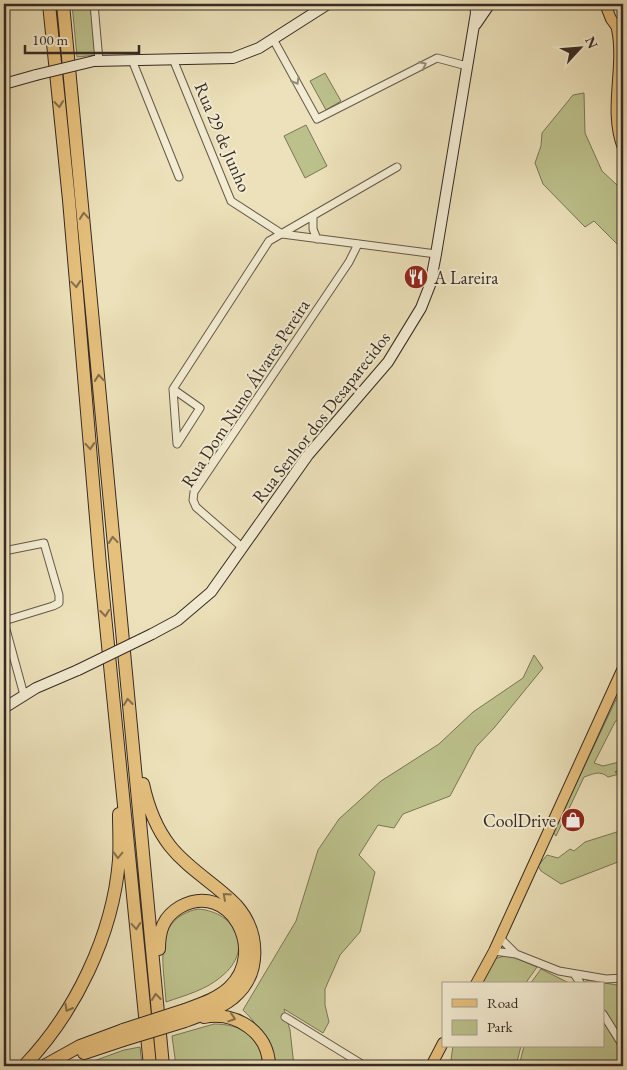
<svg xmlns="http://www.w3.org/2000/svg" width="627" height="1070" font-family="'EB Garamond',serif">
  <style>
    .green { fill: #bcc18c; stroke: #797658 }
    .lines { fill: none; stroke-linecap: round; stroke-linejoin: round }
    .stream { stroke: #718377; stroke-width: 2.5 }
    .street-casing { stroke: #64584a; stroke-width: 9 }
    .secondary-casing { stroke: #362a24; stroke-width: 12 }
    .primary-casing { stroke: #362a24; stroke-width: 12 }
    .highway-casing { stroke: #362a24; stroke-width: 14 }
    .street { stroke: #f3ecd2; stroke-width: 7 }
    .secondary { stroke: #f3ecd2; stroke-width: 10 }
    .primary { stroke: #e6c07d; stroke-width: 10 }
    .highway { stroke: #e6c07d; stroke-width: 12 }
    .secondary-bridge-casing { stroke: #362a24; stroke-width: 12; stroke-linecap: butt }
    .highway-bridge-casing { stroke: #362a24; stroke-width: 14; stroke-linecap: butt }
    .secondary-bridge { stroke: #f3ecd2; stroke-width: 10 }
    .highway-bridge { stroke: #e6c07d; stroke-width: 12 }
    .oneway { stroke: #948b7b }
    .oneway2 { stroke: #856e4c }
    .labels { text-anchor: middle; dominant-baseline: central; stroke-width: 4; stroke-linejoin: round; paint-order: stroke }
    .street-label { font-size: 18px; fill: #362a24; stroke: #f3ecd2 }
    .poi-label { font-size: 18px; fill: #362a24; stroke: #f3ecd2; text-anchor: start }
  </style>
  <rect width="100%" height="100%" fill="#ece1ba"/>
  <filter id="stains"><feTurbulence type="fractalNoise" baseFrequency=".004" numOctaves="4"/><feColorMatrix values="0 0 0 0 .2 0 0 0 0 .09 0 0 0 0 .02 0 0 0 .5 -.17"/></filter>
  <radialGradient id="worn" r=".72"><stop offset=".6" stop-color="#630" stop-opacity="0"/><stop offset="1" stop-color="#630" stop-opacity=".3"/></radialGradient>
  <!-- green -->
  <path class="green" d="M72 4H91L96 55 77 57Z
    M325 73 341 101 326 110 310 81Z
    M584 93 585 133 602 171 618 186 623 187V250L594 221 585 227 543 184 535 163 541 146 542 133 573 95Z
    M306 125 327 166 305 178 284 136Z
    M534 655 543 668 494 728 476 747 450 796 403 814 394 828 378 825 359 855 375 872 360 932 340 955 325 989V1005L329 1022 323 1033 284 1009 290 1030 294 1066H272C267 1040 262 1029 243 1010L296 921 318 850 339 819 381 781 439 744 473 712 523 678Z
    M623 685V713L615 722 594 763 603 766 623 761V773L608 777C600 770 593 774 584 777L556 836 553 832Z
    M623 830V860L561 884 541 871 538 866 547 855 558 858 570 849 574 851 585 842Z
    M198 909C237 912 254 950 222 976 206 990 186 995 166 1002 164 965 151 919 198 909Z
    M508 955 537 967 525 984H482L494 959Z
    M541 969 571 984H530Z
    M587 980 623 986V1039L603 1010V984H584Z
    M603 1020 623 1051V1066H519L524 1046H603Z
    M214 1024C241 1024 261 1036 263 1066H176L172 1036Z
    M453 1046H521L516 1066H454L451 1060Z
    M140 1047 142 1066H80L124 1050Z"/>
  <g class="lines">
    <!-- stream -->
    <path class="stream" d="M616 772 623 769"/>
    <!-- street casing -->
    <g class="street-casing">
      <path id="street" d="M94 4 99 61
        M309 4 315 11
        M273 39 317 119 437 58 467 66
        M173 59 231 201 282 234 436 254
        M132 60 179 177
        M313 216V229L317 239
        M173 389 200 408 177 444 173 389 269 241 397 167
        M243 548 196 507 193 500 194 492 349 262 358 244
        M4 551 44 543 59 595V603L53 606 4 621
        M4 622 24 695
        M500 938 516 954
        M494 951 516 954 559 971 606 979 623 978
        M574 974 581 984
        M603 1014 623 1046
        M285 1017 365 1066"/>
    </g>
    <!-- secondary casing -->
    <g class="secondary-casing">
      <path id="secondary" d="M476 24 489 5
        M94 61 233 58 259 48 328 4
        M4 84 36 75
        M152 634 178 620 211 592 308 455 388 362 421 308 430 285 436 254 476 13 475 4
        M4 708 36 688 78 670"/>
    </g>
    <!-- primary casing -->
    <g class="primary-casing">
      <path id="primary" d="M605 4 611 19 621 33
        M617 29C625 69 608 109 623 148
        M476 984 494 951 623 668
        M431 1066 443 1043"/>
    </g>
    <!-- highway casing -->
    <g class="highway-casing">
      <path id="highway" d="M49 4 69 200 100 565 150 1066
        M63 4 163 1066
        M143 784C148 807 156 828 170 846 189 870 216 884 236 905 260 932 262 974 233 998 219 1009 202 1015 185 1021
        M159 949C159 931 163 917 180 907 230 879 268 952 229 988 217 999 201 1004 185 1010
        M204 1017C235 1011 269 1032 269 1066
        M84 1053 123 1040
        M24 1066C75 1013 113 935 119 860 120 845 119 829 119 814
        M44 1066 80 1046 123 1030"/>
    </g>
    <!-- street -->
    <use href="#street" class="street"/>
    <!-- secondary -->
    <use href="#secondary" class="secondary"/>
    <!-- primary -->
    <use href="#primary" class="primary"/>
    <!-- highway -->
    <use href="#highway" class="highway"/>
    <!-- secondary-bridge casing -->
    <g class="secondary-bridge-casing">
      <path id="secondary-bridge" d="M36 75 94 61
        M78 670 152 634"/>
    </g>
    <!-- highway-bridge casing -->
    <g class="highway-bridge-casing">
      <path id="highway-bridge" d="M123 1030 185 1010
        M123 1040 185 1021"/>
    </g>
    <!-- secondary-bridge -->
    <use href="#secondary-bridge" class="secondary-bridge"/>
    <!-- highway-bridge -->
    <use href="#highway-bridge" class="highway-bridge"/>
  </g>
  <!-- one-way arrows -->
  <defs><path id="oneway-chevron" d="M-2-3.5L2.5 0L-2 3.5" fill="none" stroke-width="1.6" stroke-linecap="round" stroke-linejoin="round" transform="scale(1.25)"/></defs>
  <g class="oneway">
    <use href="#oneway-chevron" transform="translate(423 65) rotate(-27)"/>
    <use href="#oneway-chevron" transform="translate(296 81) rotate(61)"/>
  </g>
  <g class="oneway2">
    <use href="#oneway-chevron" transform="translate(59 104) rotate(84)"/>
    <use href="#oneway-chevron" transform="translate(84 216) rotate(-95)"/>
    <use href="#oneway-chevron" transform="translate(76 284) rotate(85)"/>
    <use href="#oneway-chevron" transform="translate(99 378) rotate(-95)"/>
    <use href="#oneway-chevron" transform="translate(90 446) rotate(85)"/>
    <use href="#oneway-chevron" transform="translate(113 540) rotate(-95)"/>
    <use href="#oneway-chevron" transform="translate(105 613) rotate(84)"/>
    <use href="#oneway-chevron" transform="translate(128 702) rotate(-96)"/>
    <use href="#oneway-chevron" transform="translate(118 855) rotate(92)"/>
    <use href="#oneway-chevron" transform="translate(226 896) rotate(-138)"/>
    <use href="#oneway-chevron" transform="translate(136 926) rotate(85)"/>
    <use href="#oneway-chevron" transform="translate(156 997) rotate(-96)"/>
    <use href="#oneway-chevron" transform="translate(68 1008) rotate(120)"/>
    <use href="#oneway-chevron" transform="translate(232 1018) rotate(18)"/>
  </g>
  <!-- icons -->
  <defs>
    <g id="restaurant-disc" transform="scale(1.25)"><circle r="9.5" fill="#8f2418" stroke="#f3ecd2"/><path d="M-5-6h1v4h1v-4h1v4h1v-4h1v5L-1.5 .5V6h-2V.5L-5-1ZM5-6V6H3V1.5H1.5Q1.5-4 5-6Z" fill="#fff"/></g>
    <g id="shop-disc" transform="scale(1.25)"><circle r="9.5" fill="#8f2418" stroke="#f3ecd2"/><path d="M-5-2.5h2.3a2.7 3.5 0 0 1 5.4 0H5L5.5 6h-11ZM-1.5-2.5h3a1.5 2.3 0 0 0-3 0Z" fill="#fff"/></g>
  </defs>
  <g fill-rule="evenodd">
    <use href="#restaurant-disc" x="416" y="277"/>
    <use href="#shop-disc" x="573" y="820"/>
  </g>
  <g class="labels">
    <!-- street labels -->
    <g class="street-label">
      <text transform="translate(223 137) rotate(67)">Rua 29 de Junho</text>
      <text transform="translate(245 393) rotate(-57)">Rua Dom Nuno Álvares Pereira</text>
      <text transform="translate(321 417) rotate(-52)">Rua Senhor dos Desaparecidos</text>
    </g>
    <!-- poi labels -->
    <g class="poi-label">
      <text x="434" y="277">A Lareira</text>
      <text x="556" y="820" text-anchor="end">CoolDrive</text>
    </g>
  </g>
  <!-- margin -->
  <rect width="627" height="1070" fill="none" stroke="#ece1ba" stroke-width="20"/>
  <rect x="5" y="5" width="617" height="1060" fill="none" stroke="#362a24" stroke-width="2.5"/>
  <rect x="10" y="10" width="607" height="1050" fill="none" stroke="#362a24"/>
  <!-- legend -->
  <rect x="442" y="982" width="162" height="65" fill="#f3ecd2" stroke="#a79e8c"/>
  <rect x="452" y="999" width="25" height="8" fill="#e6c07d" stroke="#a79e8c"/>
  <text x="487" y="1008" font-size="15" fill="#362a24">Road</text>
  <rect x="452" y="1020" width="25" height="15" fill="#bcc18c" stroke="#a79e8c"/>
  <text x="487" y="1032" font-size="15" fill="#362a24">Park</text>
  <!-- north arrow -->
  <g transform="translate(580 48) rotate(64)" stroke="#f3ecd2" stroke-width="4" paint-order="stroke">
  <path d="M0-4L9 19L0 12L-9 19Z" fill="#362a24"/>
  <text y="-8" font-size="14" font-weight="bold" text-anchor="middle" fill="#362a24">N</text>
  </g>
  <!-- scale -->
  <path d="M25 45v8h114v-8" fill="none" stroke="#362a24" stroke-width="2.5"/>
  <text x="32" y="45" font-size="15" fill="#362a24" stroke="#f3ecd2" stroke-width="4" paint-order="stroke">100 m</text>
  <rect width="100%" height="100%" filter="url(#stains)"/>
  <rect width="100%" height="100%" fill="url(#worn)"/>
</svg>
